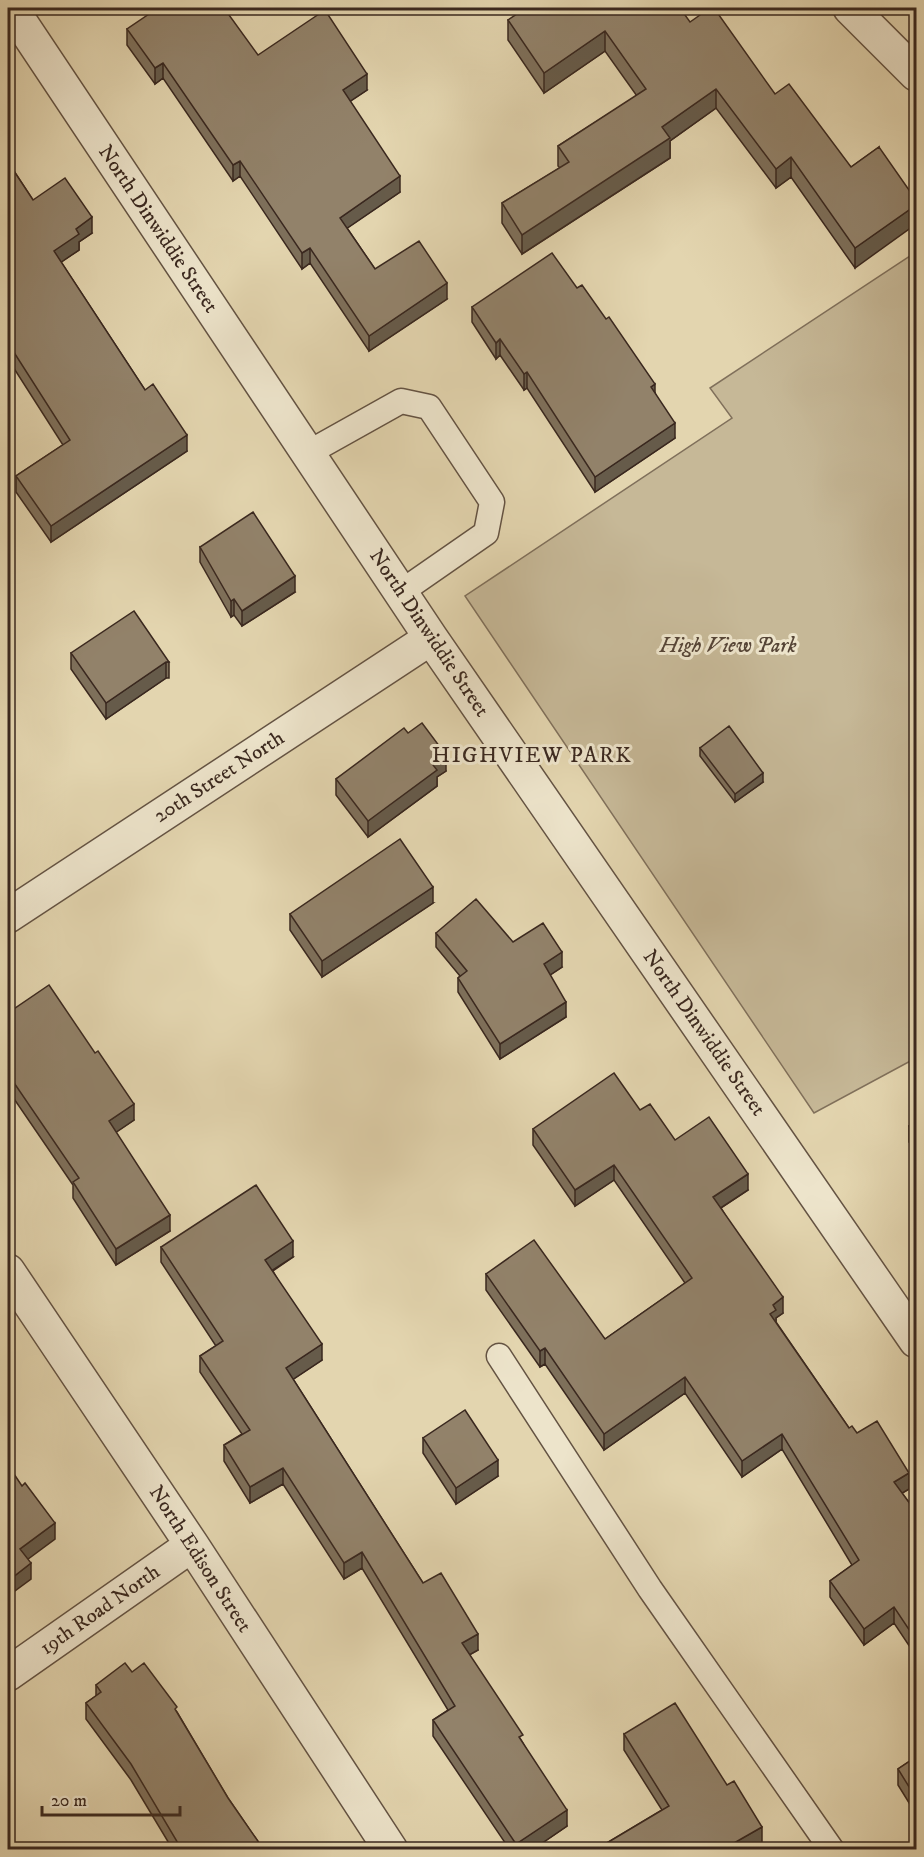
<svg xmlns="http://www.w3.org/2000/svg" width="924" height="1857" font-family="'IM FELL DW Pica',serif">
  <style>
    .green { fill: #c6b897; stroke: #80705b; stroke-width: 1.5 }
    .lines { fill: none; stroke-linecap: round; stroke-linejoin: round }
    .service-casing { stroke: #645343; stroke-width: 27 }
    .minor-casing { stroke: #645343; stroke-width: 36 }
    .service { stroke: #ede4cb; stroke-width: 24 }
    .minor { stroke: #ede4cb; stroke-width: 33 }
    .wall { fill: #7e705b; stroke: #3a281f; stroke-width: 1.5 }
    .shaded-wall { fill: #665b4a; stroke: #3a281f; stroke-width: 1.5 }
    .building { fill: #92826a; stroke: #3a281f; stroke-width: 1.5 }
    .labels { text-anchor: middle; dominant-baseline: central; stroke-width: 6; stroke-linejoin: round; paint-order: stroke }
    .street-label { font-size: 21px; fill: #3a281f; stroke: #ede4cb }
    .park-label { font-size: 21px; font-style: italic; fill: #564537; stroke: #ede4cb }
    .neighbourhood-label { font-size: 22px; letter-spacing: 1.5px; fill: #3a281f; stroke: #ede4cb }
  </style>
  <rect width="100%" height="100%" fill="#e3d5af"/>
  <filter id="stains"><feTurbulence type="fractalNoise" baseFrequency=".00333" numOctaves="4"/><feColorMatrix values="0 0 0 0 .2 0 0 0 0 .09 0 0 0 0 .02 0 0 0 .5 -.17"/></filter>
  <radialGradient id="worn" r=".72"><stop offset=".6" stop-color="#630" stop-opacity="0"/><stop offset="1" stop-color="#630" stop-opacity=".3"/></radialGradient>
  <!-- green -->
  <path class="green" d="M916 252V1058L814 1113 465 596 732 418 710 388Z"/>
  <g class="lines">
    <!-- service casing -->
    <g class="service-casing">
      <path id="service" d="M308 453 401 401 429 407 492 502 486 533 401 592
        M499 1356 650 1589 832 1850"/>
    </g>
    <!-- minor casing -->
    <g class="minor-casing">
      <path id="minor" d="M11 8 431 638 916 1341
        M850 8 916 74
        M8 916 431 638
        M8 1271 192 1545 391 1850
        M8 1674 192 1545"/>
    </g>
    <!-- service -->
    <use href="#service" class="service"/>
    <!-- minor -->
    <use href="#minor" class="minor"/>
  </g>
  <!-- wall -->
  <path class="wall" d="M508 20 690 22 775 94 851 167 879 147 855 268 791 177 776 188 716 108 670 141V158L522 254 502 223V203L560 168 558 166V146L637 96 605 51 544 93 508 40Z
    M127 29 258 55 367 90 350 101 400 192 347 228 375 269 447 299 369 351 310 263 302 269 240 176 233 181 163 78 155 84 127 45Z
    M8 162 33 200 92 233 79 242V250L61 262 145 390 187 451 51 542 16 492V476L63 445 8 359Z
    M577 288 655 393 675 438 595 492 527 388 524 390 500 355 496 359 472 322V307Z
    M200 547 295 592 242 626 234 615 231 617 200 562Z
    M71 653 169 662V678H166L106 719 71 669Z
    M408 733 446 771 437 777V786L368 837 336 795V779Z
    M700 748 763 782 735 802 700 756Z
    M433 903 322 977 290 930V914Z
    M436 933 513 942 562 967 550 975 566 1017 500 1059 458 992V978L460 976 436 947Z
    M8 1013 134 1120 116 1132 170 1231 116 1265 73 1198V1185L8 1090Z
    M640 1110 675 1140 748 1190 721 1208 783 1313 776 1318V1322L849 1428 857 1433 909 1489 902 1493 916 1512V1656L894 1623 864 1645 830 1597V1581L852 1565 782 1449 742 1477 685 1393 604 1450 545 1364 540 1367 486 1290V1274L605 1339 685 1283 614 1180 575 1206 533 1145V1129Z
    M916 1121V1152L909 1142V1126Z
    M161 1247 293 1257 273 1271 322 1360 293 1379 423 1583 478 1650 469 1655 523 1743 567 1826 532 1850H510L433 1736V1720L448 1710 362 1568 344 1579 283 1484 250 1503 224 1461V1445L242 1434 200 1372V1356L216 1346 161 1262Z
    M423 1438 498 1476 456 1504 423 1453Z
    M132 1672 177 1712 228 1798 264 1850H173L131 1780 86 1719V1703L96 1696V1685Z
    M624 1734 762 1843 750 1850H595L662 1810 624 1750Z
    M916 1757V1814L898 1785V1769Z"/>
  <!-- shaded-wall -->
  <path class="shaded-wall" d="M605 31V51L544 93V73Z
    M163 63V78L155 84V68Z
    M367 74V90L343 106V90Z
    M716 89V108L670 141V158L522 254V235L662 127Z
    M791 157V177L776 188V169Z
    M240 161V176L233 181V165Z
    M400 176V192L340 233V218Z
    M916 205V224L855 268V248Z
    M92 217V233L79 242V250L54 267V251L76 229Z
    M310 248V263L302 269V253Z
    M447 283V299L369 351V336Z
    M500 339V355L496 359V343Z
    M527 372V388L524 390V374Z
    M655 384V400L651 387Z
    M675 423V438L595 492V477Z
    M187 435V451L51 542V526Z
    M295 576V592L242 626V611Z
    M234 599V615L231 617V601Z
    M166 662V678L106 719V703Z
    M446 755V771L437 777V786L368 837V821L433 765Z
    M763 773V782L735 802V794Z
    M433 887V903L322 977V961Z
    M562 952V967L544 979V964Z
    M566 1002V1017L500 1059V1044Z
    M134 1104V1120L109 1137V1121Z
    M614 1165V1180L575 1206V1190Z
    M748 1174V1190L713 1213V1197Z
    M170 1215V1231L116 1265V1249Z
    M293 1241V1257L265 1275V1260Z
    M783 1297V1313L776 1318V1326L770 1314 773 1305Z
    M322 1344V1360L286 1384V1368Z
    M545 1348V1364L540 1367V1351Z
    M685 1377V1393L604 1450V1434Z
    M782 1434V1449L742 1477V1461Z
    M498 1460V1476L456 1504V1488Z
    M283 1468V1484L250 1503V1487Z
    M909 1473V1489L894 1498V1482Z
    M55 1523V1539L20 1565V1549Z
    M362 1552V1568L344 1579V1563Z
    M31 1563V1579L8 1596V1581Z
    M894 1607V1623L864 1645V1629Z
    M478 1634V1650L462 1659V1643Z
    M567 1810V1826L532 1850H516V1844Z
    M762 1827V1843L750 1850H732V1844Z"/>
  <!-- building -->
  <path class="building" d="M158 8H224L258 55 325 10 367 74 343 90 400 176 340 218 375 269 419 241 447 283 369 336 310 248 302 253 240 161 233 165 163 63 155 68 127 29Z
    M526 8H680L690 22 710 8H714L775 94 789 84 851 167 879 147 916 200V205L855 248 791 157 776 169 716 89 662 127 670 138 522 235 502 203 569 162 558 146 646 89 605 31 544 73 508 20Z
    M8 162 33 200 65 178 92 217 76 229 79 234 54 251 145 390 153 384 187 435 51 526 16 476 70 440 8 343Z
    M552 253 577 288 582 285 606 319 609 317 655 384 651 387 675 423 595 477 527 372 524 374 500 339 496 343 472 307Z
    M253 512 295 576 242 611 234 599 231 601 200 547Z
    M134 611 169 662H166L106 703 71 653Z
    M422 723 446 755 433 765 437 770 368 821 336 779 404 728 408 733Z
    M729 726 763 773 735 794 700 748Z
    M400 839 433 887 322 961 290 914Z
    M476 899 513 942 543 923 562 952 544 964 566 1002 500 1044 458 978 467 971 436 933Z
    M49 985 95 1053 98 1051 134 1104 109 1121 170 1215 116 1249 73 1182 79 1178 8 1074V1013Z
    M614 1073 640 1110 650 1104 675 1140 709 1117 748 1174 713 1197 783 1297 773 1305 776 1310 770 1314 849 1428 852 1426 857 1433 877 1421 909 1473 894 1482 916 1512V1640L894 1607 864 1629 830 1581 859 1560 782 1434 742 1461 685 1377 604 1434 545 1348 540 1351 486 1274 534 1240 605 1339 692 1278 614 1165 575 1190 533 1129Z
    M916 1121V1136L909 1126Z
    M256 1185 293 1241 265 1260 322 1344 286 1368 423 1583 441 1573 478 1634 462 1643 523 1735 519 1737 567 1810 516 1844 433 1720 455 1706 362 1552 344 1563 283 1468 250 1487 224 1445 250 1430 200 1356 223 1341 161 1247Z
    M465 1410 498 1460 456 1488 423 1438Z
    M8 1465 22 1486 25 1483 55 1523 20 1549 31 1563 8 1581Z
    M125 1663 132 1672 144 1663 177 1707 175 1709 228 1798 264 1850H182L131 1764 86 1703 101 1692 96 1685Z
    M675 1703 727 1785 734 1781 762 1827 732 1844 734 1850H595L669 1806 624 1734Z
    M916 1757V1798L898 1769Z
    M8 1839 15 1850H8Z"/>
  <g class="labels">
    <!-- street labels -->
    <g class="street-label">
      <text transform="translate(158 229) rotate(56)">North Dinwiddie Street</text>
      <text transform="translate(429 633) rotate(56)">North Dinwiddie Street</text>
      <text transform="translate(219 777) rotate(-33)">20th Street North</text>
      <text transform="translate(704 1033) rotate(55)">North Dinwiddie Street</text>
      <text transform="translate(200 1559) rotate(57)">North Edison Street</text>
      <text transform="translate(100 1610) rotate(-35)">19th Road North</text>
    </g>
    <!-- park labels -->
    <g class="park-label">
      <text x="728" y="646">High View Park</text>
    </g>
    <!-- neighbourhood labels -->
    <g class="neighbourhood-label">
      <text x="532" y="755">HIGHVIEW PARK</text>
    </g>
  </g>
  <!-- margin -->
  <rect width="924" height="1857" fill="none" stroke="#e3d5af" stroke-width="30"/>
  <rect x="9" y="9" width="906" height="1839" fill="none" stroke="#3a281f" stroke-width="3"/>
  <rect x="15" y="15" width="894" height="1827" fill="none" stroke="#3a281f" stroke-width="1.5"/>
  <!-- scale -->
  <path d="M42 1806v9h138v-9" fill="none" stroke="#3a281f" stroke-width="3"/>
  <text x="51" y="1806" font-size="18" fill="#3a281f" stroke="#ede4cb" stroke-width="4.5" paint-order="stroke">20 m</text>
  <rect width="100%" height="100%" filter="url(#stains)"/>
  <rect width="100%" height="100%" fill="url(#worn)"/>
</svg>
